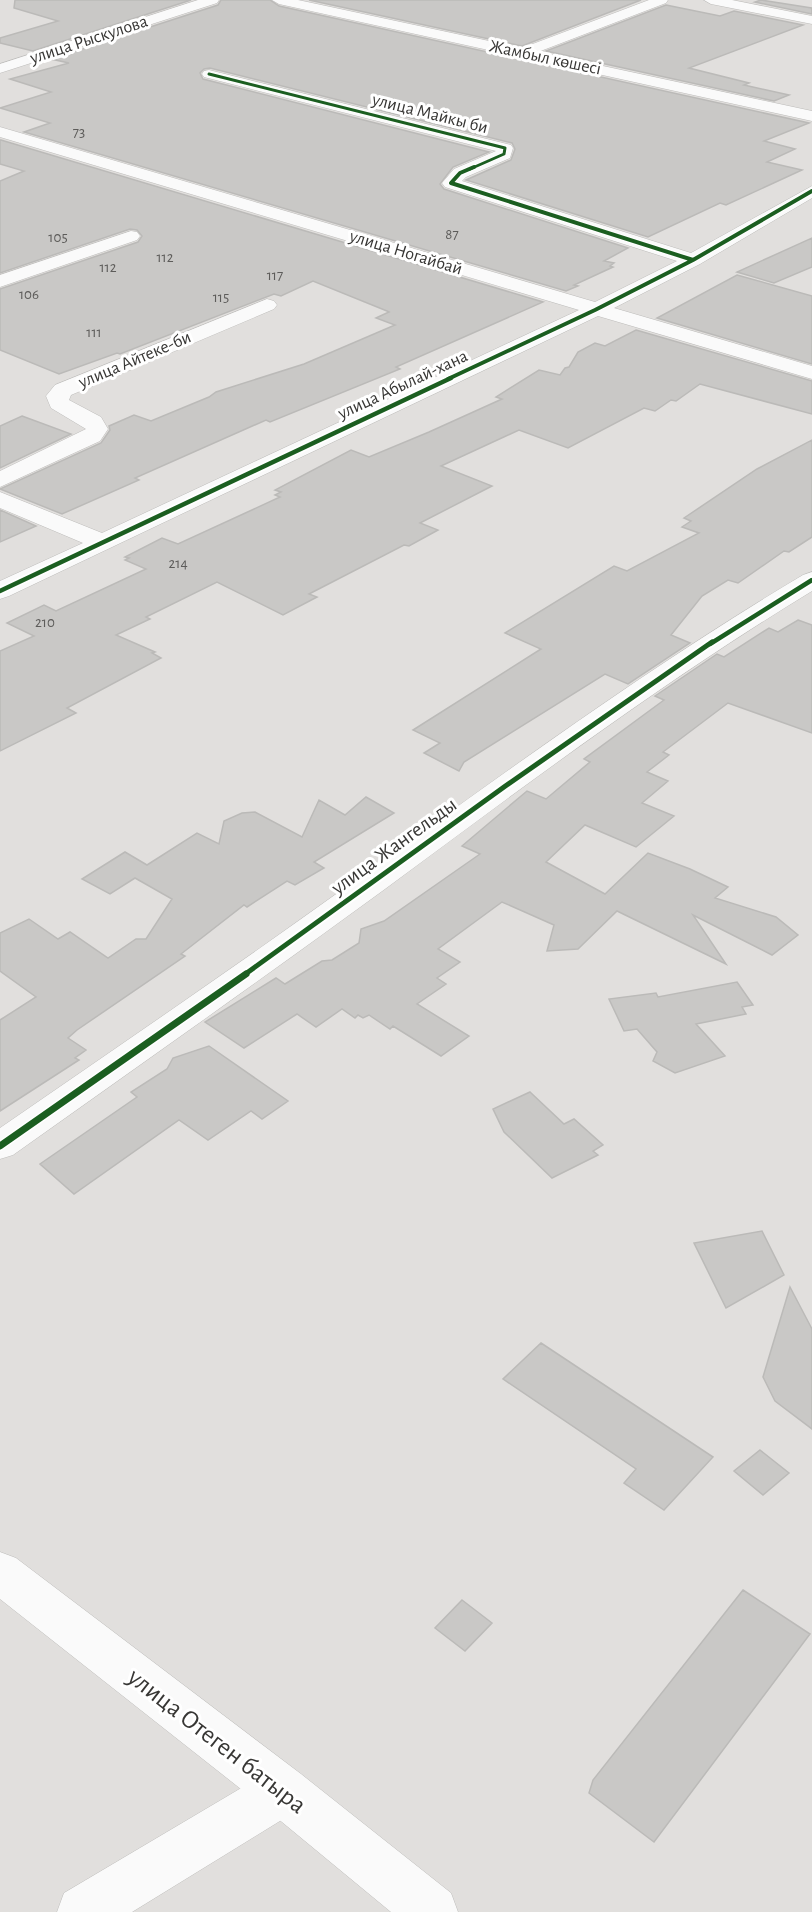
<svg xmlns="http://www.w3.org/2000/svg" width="812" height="1912" font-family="'Alegreya Sans',sans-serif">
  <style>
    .building { fill: #c9c8c6; stroke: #bbbab8; stroke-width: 1.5 }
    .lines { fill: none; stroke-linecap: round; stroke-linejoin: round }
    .street-casing { stroke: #bdbcba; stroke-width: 1 }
    .secondary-casing { stroke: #bdbcba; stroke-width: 1 }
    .street { fill: #fafafa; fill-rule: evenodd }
    .secondary { fill: #fafafa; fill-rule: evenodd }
    .cycleway-far4-casing { stroke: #fff; stroke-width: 4.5 }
    .cycleway-far3-casing { stroke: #fff; stroke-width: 6 }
    .cycleway-far2-casing { stroke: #fff; stroke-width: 8 }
    .cycleway-far1-casing { stroke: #fff; stroke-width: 9 }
    .cycleway-casing { stroke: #fff; stroke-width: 10 }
    .cycleway-far4 { stroke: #1b5e20; stroke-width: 3 }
    .cycleway-far3 { stroke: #1b5e20; stroke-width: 4 }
    .cycleway-far2 { stroke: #1b5e20; stroke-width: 4.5 }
    .cycleway-far1 { stroke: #1b5e20; stroke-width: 5 }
    .cycleway { stroke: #1b5e20; stroke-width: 7 }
    .labels { text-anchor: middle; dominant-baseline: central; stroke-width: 6; stroke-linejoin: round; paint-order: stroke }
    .far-number-label { font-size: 15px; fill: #5d5c5a }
    .far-street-label { font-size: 18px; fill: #383735; stroke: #fff }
    .street-label { font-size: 21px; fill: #383735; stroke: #fff }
    .near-street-label { font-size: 26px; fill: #383735; stroke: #fff }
  </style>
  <rect width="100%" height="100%" fill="#e1dfdd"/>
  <!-- building -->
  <path class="building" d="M15 0H191L33 51 0 43V38L58 21 14 8Z
    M221 0H270L279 6 809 123 764 141 795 149 767 162 802 170 726 205 720 203 648 237 466 180 511 160 515 149 512 143 210 68 204 69 200 73 203 79 489 152 453 167 440 184 444 189 628 248 604 261 614 263 610 266 613 267 574 285 578 286 566 291 24 132 50 123 0 108 51 92 10 79 69 63 51 59 218 5Z
    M309 0H641L522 46Z
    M761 0 812 8V14L755 2Z
    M666 5 720 16 734 11 803 25 689 68 749 83 744 85 789 95 774 101 546 51Z
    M0 140H1L543 302 396 367 400 369 270 422 266 420 135 478 139 480 62 514 0 489 101 443 110 430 109 426 134 415 151 421 209 397 216 392 304 364 395 325 376 318 389 312 387 311 313 281 281 296 274 294 120 354 117 353 59 374 0 350V289L138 242 142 236 137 230 130 229 0 273V181L24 171 0 164Z
    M812 238V267L774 283 737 272Z
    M737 275 812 296V364L657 318Z
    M636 330 812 381V414L700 384 676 401 671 400 655 411 644 408 568 448 519 430 441 466 492 486 420 523 438 530 409 546 404 545 309 594 317 597 283 615 217 582 146 617 150 619 116 635 155 652 152 653 161 658 67 708 76 713 0 751V651L34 636 7 623 44 605 56 611 146 569 125 560 129 558 125 557 162 538 178 544 280 497 275 495 281 492 275 490 351 450 369 457 429 432 502 399 496 397 539 370 560 375 565 368 569 367 578 352 595 343 605 346Z
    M22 416 71 434 0 468V426Z
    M812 440V537L789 552 784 551 738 583 728 580 702 596 671 635 690 643 628 684 605 674 464 762 459 771 424 753 440 743 413 730 541 649 505 633 614 566 627 571 699 533 682 527 691 521 684 518 757 469Z
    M0 510 36 526 0 542Z
    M798 620 812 625V733L728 703 663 752 669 755 647 772 668 781 642 803 674 816 636 847 585 825 546 862 605 894 648 853 690 869 728 887 715 898 776 917 798 935 772 955 693 915 726 964 617 911 578 949 547 951 554 925 502 902 438 949 460 962 437 978 446 984 417 1004 469 1036 441 1056 393 1026 390 1029 369 1015 363 1018 358 1015 355 1018 342 1009 316 1027 297 1014 244 1048 205 1022 276 978 285 984 322 961 332 960 359 943 361 929 384 921 480 854 462 846 527 791 546 799 590 762 584 759 664 700 655 696 717 654 724 657 769 628 778 632Z
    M366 797 394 813 314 862 324 868 295 885 287 881 247 907 244 905 181 954 185 956 77 1030 68 1038 86 1050 75 1058 79 1060 0 1111V1020L36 997 0 971V933L29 919 58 939 70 932 108 958 136 939H146L172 899 135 878 110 894 82 879 125 852 147 865 197 833 219 844 224 821 242 813 255 812 302 837 319 800 345 815Z
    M737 982 753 1005 742 1007 746 1014 696 1024 725 1056 675 1073 653 1061 657 1052 637 1029 624 1031 609 999 656 993 658 997Z
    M209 1046 288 1101 262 1119 251 1111 208 1140 179 1120 74 1194 40 1164 137 1097 131 1092 167 1069 173 1058Z
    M530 1092 564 1124 574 1119 603 1145 593 1151 598 1155 552 1178 504 1132 493 1109Z
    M762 1231 784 1275 726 1308 694 1243Z
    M790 1287 812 1329V1429L775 1401 763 1377Z
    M541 1343 713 1457 664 1510 624 1483 636 1469 503 1379Z
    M760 1450 789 1473 763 1495 734 1471Z
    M743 1590 810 1634 654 1842 589 1793 593 1780Z
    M462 1600 492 1623 465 1651 435 1628Z"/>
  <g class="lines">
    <!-- street casing -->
    <g class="street-casing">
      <path id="street" d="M198 0H219L217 3 0 73V64Z
        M272 0H298L522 48 649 0H668L666 3 538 52 812 111V121L279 4Z
        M704 0H732L812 16V24L711 4Z
        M209 70 511 145 513 148 510 158 466 177 462 181 691 253 812 186V198L700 264 614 308 812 366V379L598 316 9 596 0 599V581L83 543 0 508V492L102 533 579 310 0 137V127L595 302 677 261 445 187 442 183 454 169 496 151 204 77 202 74 204 71Z
        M131 231 137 232 140 236 137 240 0 287V275Z
        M267 299 274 301 277 305 274 309 71 395 69 400 101 417 108 429 100 441 0 487V471L86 429 51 408 46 396 55 385Z
        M812 572V591C664 681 524 786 385 889 262 979 137 1067 13 1155L0 1159V1128C116 1048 232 969 346 887 496 779 645 669 803 575Z
        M283 1767 301 1774 308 1791 301 1808 132 1912H57L64 1893 265 1774Z"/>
    </g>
    <!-- secondary casing -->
    <g class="secondary-casing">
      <path id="secondary" d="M0 1552 16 1558 301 1774 451 1893 458 1912H391L265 1808 0 1599Z"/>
    </g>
    <!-- street -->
    <use href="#street" class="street"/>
    <!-- secondary -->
    <use href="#secondary" class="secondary"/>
    <!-- cycleway-far4 casing -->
    <g class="cycleway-far4-casing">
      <path id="cycleway-far4" d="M209 74 505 148 504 154 470 169"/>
    </g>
    <!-- cycleway-far3 casing -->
    <g class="cycleway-far3-casing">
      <path id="cycleway-far3" d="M474 167 460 173 451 183 693 260
        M448 379 595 310 693 260 812 191"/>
    </g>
    <!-- cycleway-far2 casing -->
    <g class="cycleway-far2-casing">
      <path id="cycleway-far2" d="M0 591 451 378
        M710 644 812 580"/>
    </g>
    <!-- cycleway-far1 casing -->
    <g class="cycleway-far1-casing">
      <path id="cycleway-far1" d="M244 975 504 787 712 642"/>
    </g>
    <!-- cycleway casing -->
    <g class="cycleway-casing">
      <path id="cycleway" d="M0 1146 246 974"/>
    </g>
    <!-- cycleway-far4 -->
    <use href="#cycleway-far4" class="cycleway-far4"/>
    <!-- cycleway-far3 -->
    <use href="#cycleway-far3" class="cycleway-far3"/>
    <!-- cycleway-far2 -->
    <use href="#cycleway-far2" class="cycleway-far2"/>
    <!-- cycleway-far1 -->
    <use href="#cycleway-far1" class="cycleway-far1"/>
    <!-- cycleway -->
    <use href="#cycleway" class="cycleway"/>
  </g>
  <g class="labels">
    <!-- far-number labels -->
    <g class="far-number-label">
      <text x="79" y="132">73</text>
      <text x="452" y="234">87</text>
      <text x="58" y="237">105</text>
      <text x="165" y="257">112</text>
      <text x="108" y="267">112</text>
      <text x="275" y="275">117</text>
      <text x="29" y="294">106</text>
      <text x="221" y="297">115</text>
      <text x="94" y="332">111</text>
      <text x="178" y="563">214</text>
      <text x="45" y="622">210</text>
    </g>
    <!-- far-street labels -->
    <g class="far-street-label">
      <text transform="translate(89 40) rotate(-18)">улица Рыскулова</text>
      <text transform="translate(545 58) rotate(12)">Жамбыл көшесі</text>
      <text transform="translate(430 114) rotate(14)">улица Майкы би</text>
      <text transform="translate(406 253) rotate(17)">улица Ногайбай</text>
      <text transform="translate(135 360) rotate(-23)">улица Айтеке-би</text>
      <text transform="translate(403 385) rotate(-25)">улица Абылай-хана</text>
    </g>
    <!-- street labels -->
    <g class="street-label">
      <text transform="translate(394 846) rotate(-36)">улица Жангельды</text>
    </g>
    <!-- near-street labels -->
    <g class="near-street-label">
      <text transform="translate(217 1741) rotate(38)">улица Отеген батыра</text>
    </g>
  </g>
</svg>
